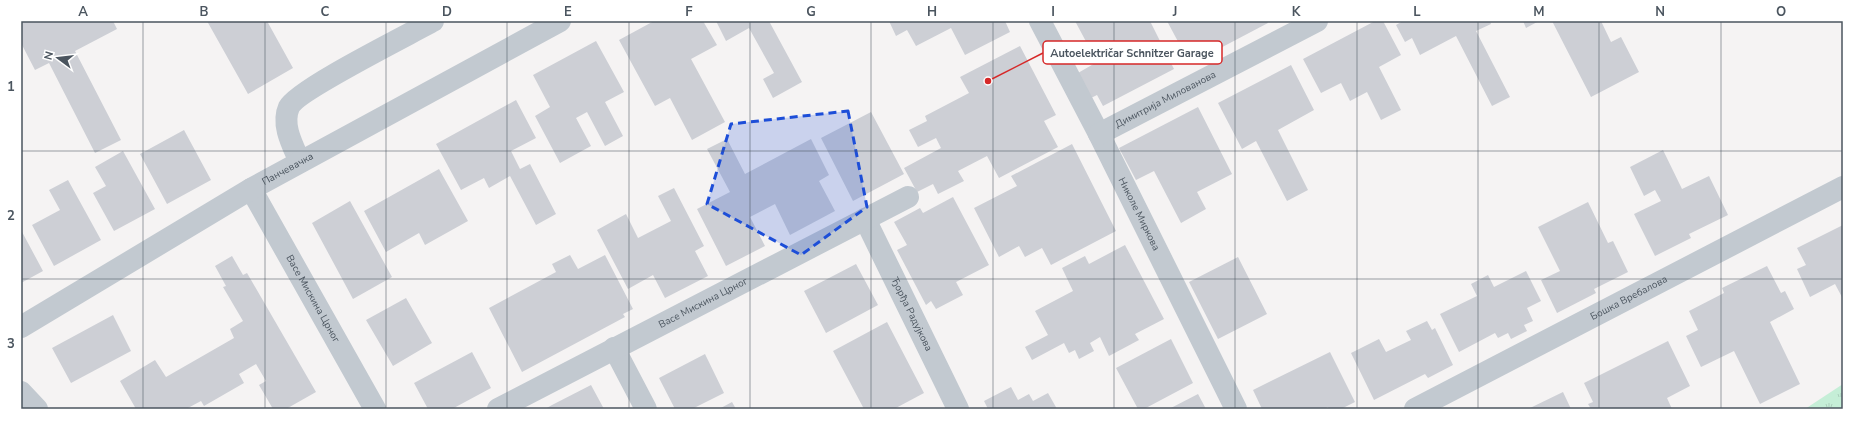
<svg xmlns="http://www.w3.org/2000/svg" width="1864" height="430" font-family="'Nunito Sans',sans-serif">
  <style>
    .grass { fill: url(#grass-tufts) }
    .building { fill: #cdcfd5 }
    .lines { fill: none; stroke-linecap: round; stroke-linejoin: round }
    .minor { stroke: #c2c9d0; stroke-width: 22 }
    .marked { fill: #1d4ed8; fill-opacity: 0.2; stroke: #1d4ed8; stroke-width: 3; stroke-dasharray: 8 5; stroke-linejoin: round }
    .grid { fill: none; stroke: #4b555f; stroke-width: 1; stroke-opacity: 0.55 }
    .labels { text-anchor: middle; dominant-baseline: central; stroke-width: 4; stroke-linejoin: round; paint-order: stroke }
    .street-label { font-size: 10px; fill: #4b555f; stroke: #fff }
    .leader { fill: none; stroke: #d62828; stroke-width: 1.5 }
    .callout-dot { fill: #d62828; stroke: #fff; stroke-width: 1.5 }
    .callout { fill: #fff; stroke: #d62828; stroke-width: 1.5 }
    .callout-label { font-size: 11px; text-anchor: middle; font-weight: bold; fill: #4b555f }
    .neatline { fill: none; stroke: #4b555f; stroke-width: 1.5 }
    .grid-label { font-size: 13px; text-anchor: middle; font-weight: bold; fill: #4b555f }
  </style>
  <defs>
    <pattern id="grass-tufts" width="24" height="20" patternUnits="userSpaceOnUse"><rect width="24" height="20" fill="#c5eed7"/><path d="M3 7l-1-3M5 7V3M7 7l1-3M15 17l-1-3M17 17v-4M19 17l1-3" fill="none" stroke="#abcebb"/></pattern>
  </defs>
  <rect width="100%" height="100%" fill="#f5f3f3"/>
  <!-- grass -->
  <path class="grass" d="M1843 384V409H1805Z"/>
  <!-- building -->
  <path class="building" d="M21 21H113L117 29 75 51 121 140 95 153 49 63 35 70 21 43Z
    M207 21H267L293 68 248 94Z
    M654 21H703L717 45 691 59 725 122 692 140 670 98 655 106 619 40Z
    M716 21H769L802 82 773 98 763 79 774 73 749 28 726 41Z
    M889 21H1005L1010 32 965 55 951 28 916 46 907 30 896 36Z
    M1075 21H1150L1174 69 1103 106 1097 95 1091 98 1078 73 1097 62Z
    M1167 21H1267L1268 23 1190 64Z
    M1375 21H1383L1401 55 1379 67 1401 110 1381 120 1367 92 1350 101 1341 83 1321 93 1303 59Z
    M1403 21H1490L1491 24 1476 31 1510 97 1492 106 1456 36 1420 55 1412 38 1405 42 1396 25Z
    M1523 21H1539L1526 28Z
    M1552 21H1601L1611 42 1621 37 1639 72 1591 97Z
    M596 41 624 92 605 102 623 136 605 146 587 112 576 118 591 146 560 163 535 116 550 107 533 75Z
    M1020 46 1056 115 1044 121 1058 147 999 178 987 156 958 171 964 181 938 194 933 184 917 192 904 168 941 148 936 138 918 147 909 130 927 121 925 116 969 93 960 77Z
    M1291 65 1314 110 1278 130 1308 190 1287 201 1256 141 1242 149 1218 103Z
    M516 100 536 138 511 151 520 169 530 164 556 214 536 225 510 176 489 188 484 178 461 190 436 144Z
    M1198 107 1232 174 1197 192 1206 209 1181 223 1154 171 1136 180 1119 148Z
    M871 112 904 174 853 201 821 138Z
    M184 130 211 180 167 204 140 154Z
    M727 139 745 174 811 139 829 175 819 181 835 211 790 235 775 204 750 217 765 246 726 266 697 209 730 192 707 149Z
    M1072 144 1116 231 1051 265 1042 248 1025 257 1019 246 999 257 974 208 1017 186 1011 176Z
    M1663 150 1682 189 1709 176 1728 215 1689 234 1691 238 1655 256 1634 214 1661 201 1655 190 1644 196 1630 167Z
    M123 151 155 209 114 231 93 193 106 186 95 167Z
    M439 169 468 221 425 245 419 233 386 252 364 211Z
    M68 180 101 240 54 266 32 225 60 210 49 190Z
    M674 188 704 246 695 251 708 276 665 298 653 275 628 289 597 230 626 214 638 238 671 221 658 196Z
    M953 197 989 265 956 282 963 295 936 309 931 301 926 305 897 250 907 245 894 222 920 208 923 213Z
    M350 201 392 277 353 299 312 223Z
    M1588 202 1608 243 1613 241 1628 272 1594 289 1596 293 1557 313 1541 280 1560 271 1538 227Z
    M1843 225V299L1835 284 1810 297 1797 269 1806 265 1797 248Z
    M21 230 43 271 21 283Z
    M1125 245 1164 319 1135 334 1139 340 1109 356 1100 337 1090 343 1094 351 1079 359 1075 350 1069 353 1064 343 1032 360 1025 347 1048 335 1035 311 1073 291 1062 268 1085 256 1089 264Z
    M570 255 578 269 605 255 633 309 623 314 625 317 522 372 489 308 556 272 552 264Z
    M232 256 243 275 247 273 316 392 286 409H273L259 385 266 381 256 364 239 374 244 383 204 406 201 401 186 409H136L120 381 155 360 166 377 234 338 230 329 243 321 223 287 226 286 215 266Z
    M1238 257 1267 314 1218 339 1189 282Z
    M856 264 878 305 826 333 804 291Z
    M1767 266 1781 293 1785 291 1794 309 1770 322 1800 384 1760 404 1734 351 1701 367 1686 336 1698 330 1689 311 1724 293 1722 288Z
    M1526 271 1541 301 1527 308 1533 321 1524 325 1527 331 1511 339 1508 333 1498 338 1495 333 1459 352 1440 314 1477 296 1471 284 1488 275 1494 287Z
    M406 298 432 343 393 366 366 320Z
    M113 315 131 351 71 383 52 348Z
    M1427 321 1432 330 1435 328 1453 365 1428 378 1425 374 1374 400 1351 353 1379 339 1386 352 1411 340 1406 331Z
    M887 322 924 393 894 409H864L833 351Z
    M1171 339 1193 383 1144 409H1138L1116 368Z
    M1668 341 1690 386 1667 398 1672 409H1591L1588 404 1593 402 1584 383Z
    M472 352 491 388 452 409H428L414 383Z
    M1330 352 1355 402 1341 409H1329L1328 407 1324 409H1262L1253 390Z
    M705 354 724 393 692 409H675L659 378Z
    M591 385 604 409H545L552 405Z
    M1011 387 1018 400 1029 394 1033 401 1048 393 1057 409H988L984 401Z
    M1563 392 1571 409H1528Z
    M1198 394 1206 409H1169Z
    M732 402 736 409H719Z"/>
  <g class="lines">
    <!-- minor -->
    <g class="minor">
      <path id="s1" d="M1040 21 1099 134 1236 409"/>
      <path id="s2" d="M1099 134 1317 21"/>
      <path d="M300 162C293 146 281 125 289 107 297 90 410 34 433 21"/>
      <path id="s3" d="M251 189 375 409"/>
      <path id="s4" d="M865 219 958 409"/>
      <path id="s5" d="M21 327 251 189 560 21"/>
      <path d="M614 348 646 409"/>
      <path d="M21 392 37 409"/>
      <path id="s6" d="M498 409 908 197"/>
      <path id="s7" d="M1415 409 1843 187"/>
    </g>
  </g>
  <!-- marked area -->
  <path class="marked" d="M848 111 867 207 801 255 707 204 731 124Z"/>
  <!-- grid -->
  <path class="grid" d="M143 21V409M265 21V409M386 21V409M507 21V409M629 21V409M750 21V409M871 21V409M993 21V409M1114 21V409M1235 21V409M1357 21V409M1478 21V409M1599 21V409M1721 21V409M21 151H1843M21 279H1843"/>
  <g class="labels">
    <!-- street labels -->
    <g class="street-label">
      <text stroke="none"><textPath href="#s2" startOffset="75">Димитрија Милованова</textPath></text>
      <text stroke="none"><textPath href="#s5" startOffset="310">Панчевачка</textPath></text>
      <text stroke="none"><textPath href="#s1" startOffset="217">Николе Миркова</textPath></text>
      <text stroke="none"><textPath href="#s7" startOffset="241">Бошка Вребалова</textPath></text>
      <text stroke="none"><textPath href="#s3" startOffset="126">Васе Мискина Црног</textPath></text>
      <text stroke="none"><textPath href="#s6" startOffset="231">Васе Мискина Црног</textPath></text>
      <text stroke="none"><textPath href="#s4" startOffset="106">Ђорђа Радујкова</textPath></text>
    </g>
  </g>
  <!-- callouts -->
  <path class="leader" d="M988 81L1043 53"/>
  <circle class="callout-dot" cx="988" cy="81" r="4"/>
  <rect class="callout" x="1043" y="41" width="179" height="23" rx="4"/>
  <g class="callout-label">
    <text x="1132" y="57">Autoelektričar Schnitzer Garage</text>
  </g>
  <!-- border -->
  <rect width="1864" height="430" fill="none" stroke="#ffffff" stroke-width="44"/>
  <!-- north arrow -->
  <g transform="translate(58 58) rotate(285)" stroke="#ffffff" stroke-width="3" paint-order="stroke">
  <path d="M0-3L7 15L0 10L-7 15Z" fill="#4b555f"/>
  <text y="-6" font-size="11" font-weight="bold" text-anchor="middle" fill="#4b555f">N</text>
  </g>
  <rect x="22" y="22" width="1820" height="386" class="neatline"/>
  <g class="grid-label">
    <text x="83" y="16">A</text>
    <text x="204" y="16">B</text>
    <text x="325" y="16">C</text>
    <text x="447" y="16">D</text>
    <text x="568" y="16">E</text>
    <text x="689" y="16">F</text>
    <text x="811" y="16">G</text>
    <text x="932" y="16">H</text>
    <text x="1053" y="16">I</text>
    <text x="1175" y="16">J</text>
    <text x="1296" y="16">K</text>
    <text x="1417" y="16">L</text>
    <text x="1539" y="16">M</text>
    <text x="1660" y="16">N</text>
    <text x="1781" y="16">O</text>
    <text x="11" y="91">1</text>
    <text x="11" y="220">2</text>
    <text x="11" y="348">3</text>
  </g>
</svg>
